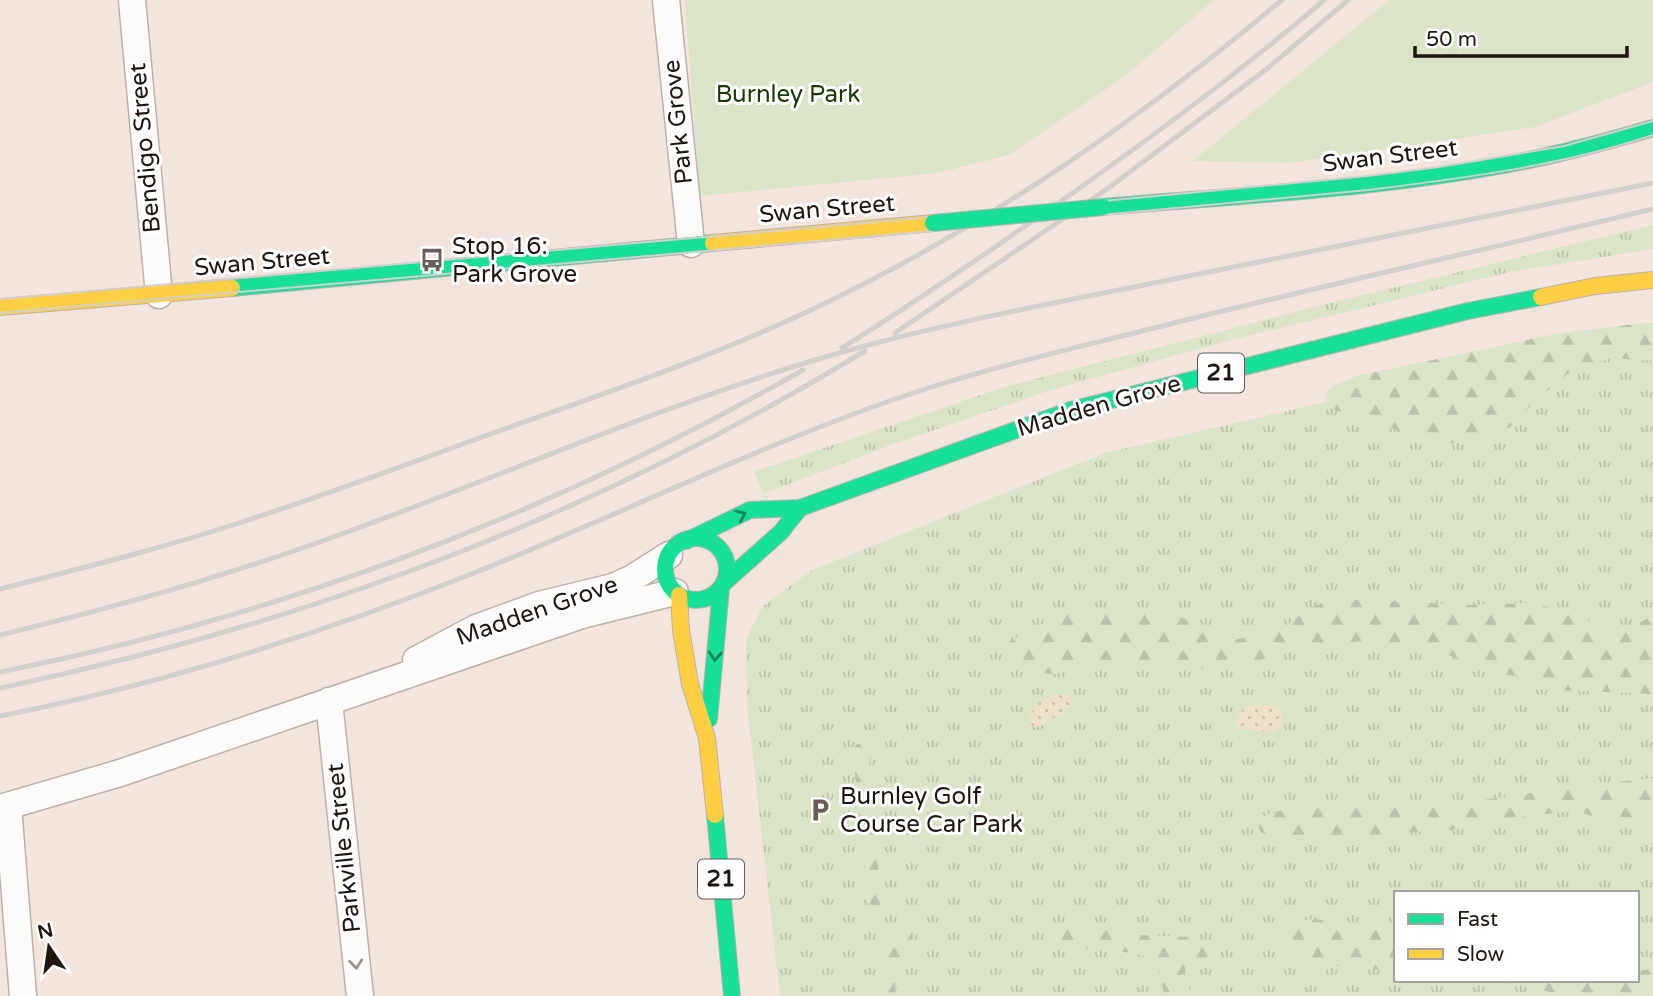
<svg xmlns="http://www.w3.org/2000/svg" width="1653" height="996" font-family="'Varela Round',sans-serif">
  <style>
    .grass { fill: url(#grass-tufts); fill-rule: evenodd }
    .forest { fill: url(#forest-firs) }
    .sand { fill: url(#sand-dots) }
    .green { fill: #dbe3c9 }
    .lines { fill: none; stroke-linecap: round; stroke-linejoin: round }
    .street-casing { stroke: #bdb1ac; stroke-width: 29 }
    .fast-casing { stroke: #bdb1ac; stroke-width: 18 }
    .slow-casing { stroke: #bdb1ac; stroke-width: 18 }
    .street { stroke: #fdfbfa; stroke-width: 26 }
    .fast { stroke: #16e098; stroke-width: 16 }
    .slow { stroke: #ffcf43; stroke-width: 16 }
    .tram { stroke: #d3cfcd; stroke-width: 2 }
    .rail { stroke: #d3cfcd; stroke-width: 5 }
    .fast-bridge-casing { stroke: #bdb1ac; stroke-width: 18; stroke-linecap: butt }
    .fast-bridge { stroke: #16e098; stroke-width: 16 }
    .oneway { stroke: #1a855b }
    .oneway2 { stroke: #999491 }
    .labels { text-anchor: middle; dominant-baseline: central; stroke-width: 6; stroke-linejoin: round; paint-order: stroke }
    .shield { fill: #fff; stroke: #625c58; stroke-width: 2 }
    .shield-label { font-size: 23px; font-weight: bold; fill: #1f1611 }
    .park-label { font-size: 24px; fill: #1c3800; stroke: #fff }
    .street-label { font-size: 24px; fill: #1f1611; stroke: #fff }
    .poi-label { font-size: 24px; fill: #1f1611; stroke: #fff; text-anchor: start }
  </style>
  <defs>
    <pattern id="grass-tufts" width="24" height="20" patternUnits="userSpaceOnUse" patternTransform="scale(1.75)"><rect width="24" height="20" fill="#dbe3c9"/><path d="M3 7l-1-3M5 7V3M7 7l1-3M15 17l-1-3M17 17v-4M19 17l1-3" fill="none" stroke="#bcc2ac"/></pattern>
    <pattern id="forest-firs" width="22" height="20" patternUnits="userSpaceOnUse" patternTransform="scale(1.75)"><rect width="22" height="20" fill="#dbe3c9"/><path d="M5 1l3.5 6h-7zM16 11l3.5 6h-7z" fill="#bcc2ac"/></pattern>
    <pattern id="sand-dots" width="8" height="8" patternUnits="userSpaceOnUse" patternTransform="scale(1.75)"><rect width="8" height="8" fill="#ede1c9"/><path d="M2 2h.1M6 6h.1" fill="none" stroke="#cbc0ac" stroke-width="1.8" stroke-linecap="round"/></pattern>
  </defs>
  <rect width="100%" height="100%" fill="#f3e4dd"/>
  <!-- grass -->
  <path class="grass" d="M1653 225V249L1510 272 1235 339 1051 390 888 446 763 494 754 472 1001 388 1326 304Z
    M1653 340V996H780L747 704 746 639 763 606 812 570 1105 453 1482 366ZM1396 893H1637V980H1396Z"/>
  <!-- forest -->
  <path class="forest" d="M1643 323H1653V361L1611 358 1570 372 1536 400 1509 428 1469 442 1439 444 1327 407 1325 393 1334 385 1357 376 1555 334Z
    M1331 599 1477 605 1529 603 1570 611 1605 629 1630 627 1653 616V694L1534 689 1518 676 1487 673 1447 654 1374 640 1300 646 1234 669 1216 672 1158 659 1099 664 1054 674 1022 672 1010 660 1006 650 1010 641 1061 614 1087 608 1147 609 1194 621 1235 639 1265 636 1287 625 1306 610Z
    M859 743 868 749 871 766 882 919 876 925 870 917 867 892 853 754 855 746Z
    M1653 778V817L1600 818 1574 811 1526 816 1451 830 1333 837H1273L1261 832 1257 823 1266 815 1315 800H1341L1391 808 1441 806 1573 787Z
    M1315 919 1396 933V970C1365 969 1301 968 1280 943L1282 931 1293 922Z
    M906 924C917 939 906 947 901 961 897 972 896 985 893 996H883C879 974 878 959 890 940 895 933 898 928 906 924Z
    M1073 926 1138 935 1190 937 1207 948 1208 956 1202 963 1185 968V978L1192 996H1164C1162 984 1161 968 1151 960 1139 949 1074 948 1057 950L1050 944V933L1054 928Z
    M1653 965V996H1568L1495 980H1637V970H1646Z"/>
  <!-- sand -->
  <path class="sand" d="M1056 693 1069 696 1072 704 1063 714 1047 720 1045 725 1033 727 1029 720C1034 704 1041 700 1056 693Z
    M1258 705H1276L1282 713V722L1275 732 1240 729 1235 722 1244 707Z"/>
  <!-- green -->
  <path class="green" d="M685 0H1214L1125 76 1009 155 938 173 700 196Z
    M1389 0H1653V82L1535 127 1290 163 1193 161Z"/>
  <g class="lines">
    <!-- street casing -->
    <g class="street-casing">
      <path id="street" d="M132 0 159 295
        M666 0 691 244
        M416 660 476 628 539 605 613 587 631 579 669 555
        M329 701 360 996
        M8 806 23 996
        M0 808 120 773 582 615 675 592"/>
    </g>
    <!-- fast casing -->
    <g class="fast-casing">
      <path id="fast" d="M1103 207C1242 195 1383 189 1519 162 1565 153 1609 141 1653 128
        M232 288 713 243
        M665 569a31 31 0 1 1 62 0a31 31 0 1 1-62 0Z
        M686 541 750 510 800 508 1071 410 1468 311 1541 297
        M725 582 781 532 800 508
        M709 719 721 589
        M715 815 732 996"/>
    </g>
    <!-- slow casing -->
    <g class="slow-casing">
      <path id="slow" d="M713 243 933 223
        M1541 297 1595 286 1653 280
        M0 307 232 288
        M679 595 681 630 690 684 707 738 715 815"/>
    </g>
    <!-- street -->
    <use href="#street" class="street"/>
    <!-- fast -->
    <use href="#fast" class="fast"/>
    <!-- slow -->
    <use href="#slow" class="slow"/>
    <!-- tram -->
    <path class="tram" d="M0 299 944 216 1367 176 1439 167 1564 146 1653 121
      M0 313 921 232 1368 190C1465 178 1561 166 1653 135"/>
    <!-- rail -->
    <path class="rail" d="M895 333 1107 189 1268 68 1348 0
      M842 348C913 304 981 257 1050 209 1144 143 1237 75 1324 0
      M0 589C83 568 167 547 248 520 323 496 397 468 471 441 585 400 701 362 811 310 986 227 1134 124 1282 0
      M0 635C117 607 234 574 347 532 507 474 662 405 825 357 941 323 1061 302 1179 278 1337 247 1495 214 1653 183
      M0 672C282 616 553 513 803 370
      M0 688C310 623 594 516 865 351
      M0 716C163 684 321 634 474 573 617 516 756 447 901 397 989 367 1080 347 1170 324 1331 284 1492 248 1653 209"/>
    <!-- fast-bridge casing -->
    <g class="fast-bridge-casing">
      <path id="fast-bridge" d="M933 223 1103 207"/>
    </g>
    <!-- fast-bridge -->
    <use href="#fast-bridge" class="fast-bridge"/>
  </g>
  <!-- one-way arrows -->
  <defs><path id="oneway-chevron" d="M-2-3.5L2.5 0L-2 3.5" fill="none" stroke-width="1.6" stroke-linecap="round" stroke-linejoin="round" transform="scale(1.75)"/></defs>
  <g class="oneway">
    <use href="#oneway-chevron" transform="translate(741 515) rotate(-24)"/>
    <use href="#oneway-chevron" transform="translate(715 656) rotate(95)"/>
  </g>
  <use class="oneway2" href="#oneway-chevron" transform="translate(356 964) rotate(84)"/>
  <!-- icons -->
  <defs>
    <g id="bus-bare" transform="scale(1.89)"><path d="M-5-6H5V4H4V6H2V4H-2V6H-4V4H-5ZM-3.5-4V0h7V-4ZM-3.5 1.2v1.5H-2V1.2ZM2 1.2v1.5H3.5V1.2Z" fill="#695e58" stroke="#fff" stroke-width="2.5" paint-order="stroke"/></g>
    <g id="parking-bare" transform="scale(1.89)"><path d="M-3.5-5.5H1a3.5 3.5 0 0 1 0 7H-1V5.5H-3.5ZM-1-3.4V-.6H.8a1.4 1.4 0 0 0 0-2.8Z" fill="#695e58" stroke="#fff" stroke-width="2.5" paint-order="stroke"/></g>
  </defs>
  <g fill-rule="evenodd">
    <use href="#bus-bare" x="432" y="260"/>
    <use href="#parking-bare" x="820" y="810"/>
  </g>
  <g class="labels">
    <!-- shield labels -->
    <g class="shield">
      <rect x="1198" y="353.5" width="46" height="39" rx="5"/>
      <rect x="698" y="859.5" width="46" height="39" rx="5"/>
    </g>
    <g class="shield-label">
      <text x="1221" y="373">21</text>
      <text x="721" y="879">21</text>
    </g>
    <!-- park labels -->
    <g class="park-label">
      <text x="788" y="94">Burnley Park</text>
    </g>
    <!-- street labels -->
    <g class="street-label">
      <text transform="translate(678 122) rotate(-96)">Park Grove</text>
      <text transform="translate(145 148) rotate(-95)">Bendigo Street</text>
      <text transform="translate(1390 156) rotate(-7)">Swan Street</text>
      <text transform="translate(827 209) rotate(-5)">Swan Street</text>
      <text transform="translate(262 262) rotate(-5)">Swan Street</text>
      <text transform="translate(1099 406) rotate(-16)">Madden Grove</text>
      <text transform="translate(537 611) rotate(-19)">Madden Grove</text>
      <text transform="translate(344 848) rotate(-96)">Parkville Street</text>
    </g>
    <!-- poi labels -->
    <g class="poi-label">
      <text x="452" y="246">Stop 16:<tspan x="452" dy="28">Park Grove</tspan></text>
      <text x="840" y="796">Burnley Golf<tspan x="840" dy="28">Course Car Park</tspan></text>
    </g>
  </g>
  <!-- legend -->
  <rect x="1394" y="891" width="245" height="91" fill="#ffffff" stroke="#a5a2a0" stroke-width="2"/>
  <rect x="1408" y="914" width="35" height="10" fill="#16e098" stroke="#a5a2a0" stroke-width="2"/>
  <text x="1457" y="926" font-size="21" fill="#1f1611">Fast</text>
  <rect x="1408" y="949" width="35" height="10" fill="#ffcf43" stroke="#a5a2a0" stroke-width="2"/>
  <text x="1457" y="961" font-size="21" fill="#1f1611">Slow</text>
  <!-- north arrow -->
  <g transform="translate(49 947) rotate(347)" stroke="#ffffff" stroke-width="5" paint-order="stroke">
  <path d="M0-5L12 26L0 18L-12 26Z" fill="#1f1611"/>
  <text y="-10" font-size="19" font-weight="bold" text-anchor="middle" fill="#1f1611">N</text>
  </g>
  <!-- scale -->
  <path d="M1415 46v10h212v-10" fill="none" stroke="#1f1611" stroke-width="3.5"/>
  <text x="1426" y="46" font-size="21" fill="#1f1611" stroke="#ffffff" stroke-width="5" paint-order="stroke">50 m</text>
</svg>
